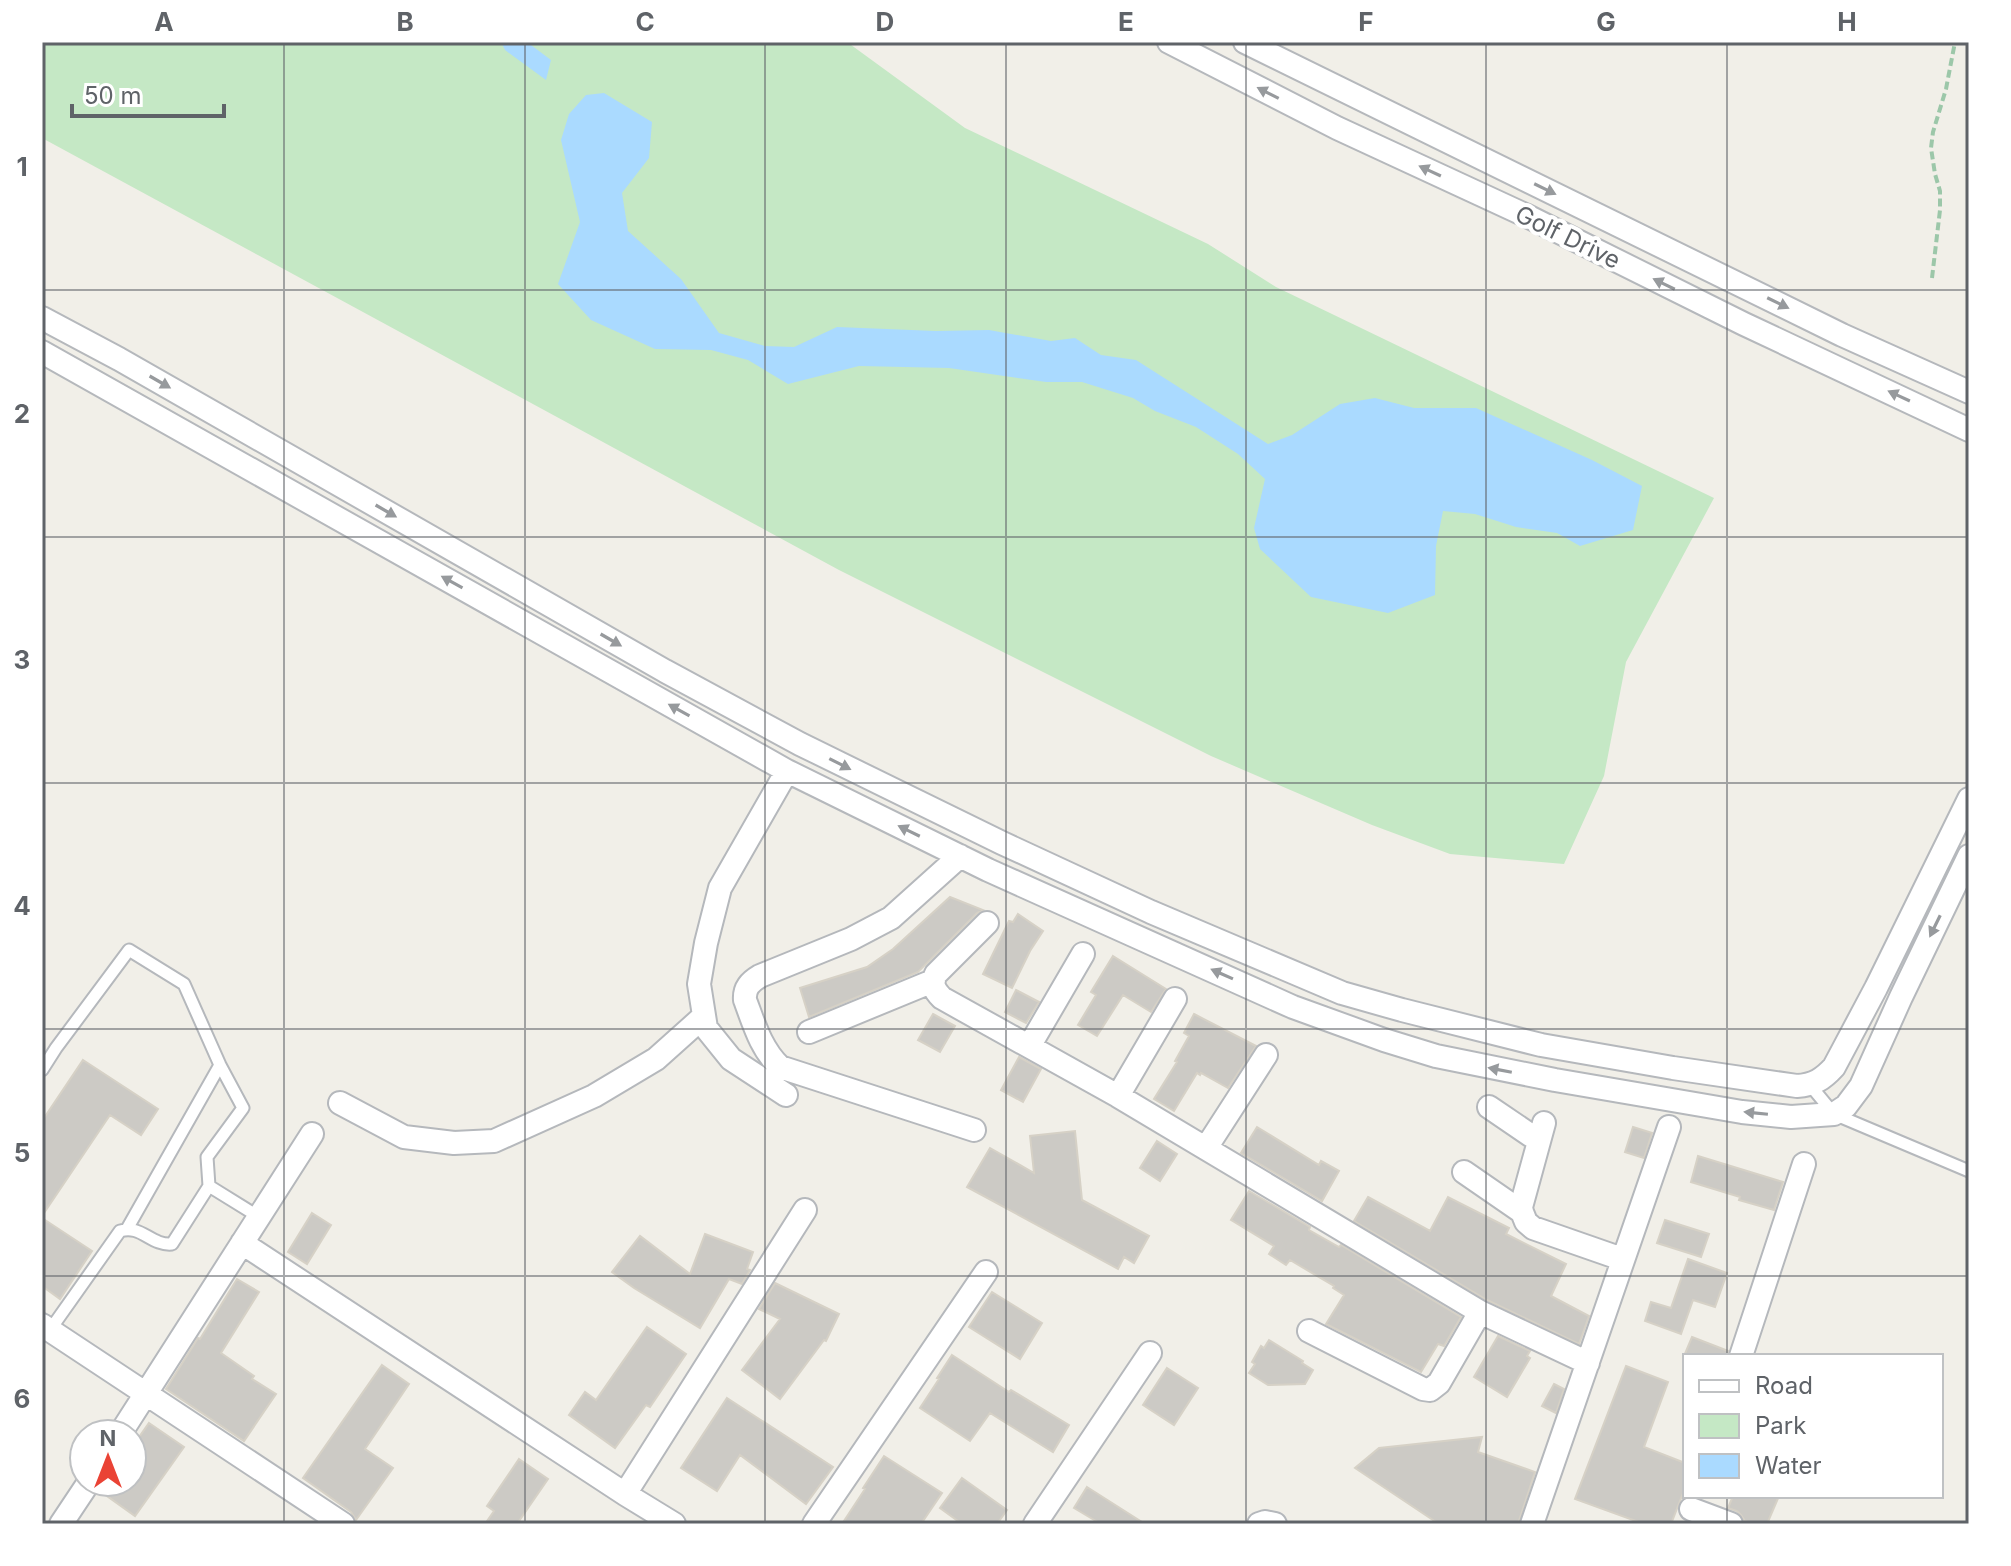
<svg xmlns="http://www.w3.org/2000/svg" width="2011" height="1566" font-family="Inter,sans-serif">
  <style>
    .green { fill: #c5e8c5 }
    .water { fill: #aadaff }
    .building { fill: #cccac5; stroke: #d6d1c6; stroke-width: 2 }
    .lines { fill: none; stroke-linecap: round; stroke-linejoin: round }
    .lane-casing { stroke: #b5b8bc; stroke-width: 15 }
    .street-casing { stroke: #b5b8bc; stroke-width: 26 }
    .path { stroke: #9cc7a9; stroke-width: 4; stroke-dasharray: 8 4; stroke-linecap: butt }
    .lane { stroke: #fff; stroke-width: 11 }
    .street { stroke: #fff; stroke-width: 22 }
    .oneway { fill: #979a9d }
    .grid { fill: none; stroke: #5f6368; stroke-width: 2; stroke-opacity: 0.55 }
    .labels { text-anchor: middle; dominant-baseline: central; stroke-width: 8; stroke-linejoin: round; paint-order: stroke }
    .street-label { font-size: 24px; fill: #5f6368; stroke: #fff }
    .neatline { fill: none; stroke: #5f6368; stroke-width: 3 }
    .grid-label { font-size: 26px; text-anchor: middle; font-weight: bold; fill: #5f6368 }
  </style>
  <rect width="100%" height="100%" fill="#f1efe8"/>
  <!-- green -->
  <path class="green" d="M42 42H847L965 128 1208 244 1276 287 1714 498 1626 662 1604 776 1564 864 1450 854 1372 825 1211 756 839 570 42 138Z"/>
  <!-- water -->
  <path class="water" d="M501 42H527L551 60 546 80 505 50Z
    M604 93 652 122 649 158 622 193 628 231 681 279 719 333 765 346 794 347 837 327 936 331 989 330 1051 341 1075 338 1101 355 1136 360 1268 444 1292 435 1340 404 1375 398 1414 408H1476L1592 460 1642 486 1633 530 1580 546 1557 533 1516 527 1475 514 1443 511 1436 546 1435 595 1388 613 1311 597 1260 549 1254 528 1265 479 1238 454 1196 427 1155 411 1133 398 1082 382H1046L949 368 859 366 788 384 748 360 711 350 655 349 591 320 558 284 580 222 561 140 569 114 586 95Z"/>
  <!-- building -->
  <path class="building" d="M950 897 983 910 977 913 918 972 809 1017 800 988 867 967 893 949Z
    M1018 914 1043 931 1030 951 1012 988 983 974 1009 921 1013 922Z
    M1113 956 1166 989 1151 1012 1123 995 1097 1036 1078 1025 1096 995 1091 992Z
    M1016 990 1039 1002 1026 1023 1005 1012Z
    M933 1014 955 1026 940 1052 918 1040Z
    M1194 1014 1256 1046 1228 1088 1201 1073 1200 1075 1197 1073 1174 1111 1154 1099 1177 1062 1175 1061 1189 1036 1184 1033Z
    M1019 1057 1041 1069 1023 1102 1001 1090Z
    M83 1060 158 1109 141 1135 110 1115 42 1216V1121Z
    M1257 1127 1319 1165 1321 1161 1339 1171 1322 1201 1241 1153Z
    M1633 1127 1652 1133 1644 1158 1625 1152Z
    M1075 1131 1082 1200 1149 1236 1134 1263 1124 1257 1118 1269 967 1187 990 1148 1034 1173 1030 1136Z
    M1157 1141 1177 1154 1160 1181 1140 1168Z
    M1698 1156 1783 1182 1774 1210 1739 1200 1740 1197 1691 1182Z
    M1249 1191 1310 1227 1309 1230 1339 1247 1341 1245 1461 1317 1444 1346 1438 1344 1421 1372 1326 1324 1344 1295 1333 1288 1334 1286 1290 1260 1286 1265 1269 1254 1274 1246 1231 1220Z
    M1368 1197 1430 1231 1448 1197 1509 1228 1506 1234 1566 1264 1551 1296 1589 1316 1579 1344 1487 1300 1354 1221Z
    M312 1213 331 1225 307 1264 288 1252Z
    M42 1218 92 1251 60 1299 42 1286Z
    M1665 1220 1709 1234 1701 1257 1657 1243Z
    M705 1234 753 1252 747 1269 750 1270 742 1284 729 1279 700 1328 634 1288 612 1272 640 1236 690 1274Z
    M1688 1259 1727 1273 1715 1307 1693 1300 1681 1334 1645 1321 1651 1302 1671 1308Z
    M237 1279 259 1292 221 1353 254 1376 252 1379 276 1394 244 1441 166 1389 198 1338 200 1339Z
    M775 1283 839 1314 826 1341 824 1340 780 1399 742 1370 780 1319 759 1309Z
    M992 1292 1042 1323 1020 1359 969 1327Z
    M647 1327 686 1354 650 1407 646 1405 615 1448 569 1415 585 1392 596 1400Z
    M1498 1336 1530 1351 1527 1356 1530 1358 1507 1397 1474 1377Z
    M1692 1337 1728 1351 1727 1356H1684Z
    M1269 1340 1303 1361 1302 1363 1313 1370 1305 1384 1268 1385 1249 1373 1255 1364 1252 1362 1261 1346 1264 1348Z
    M952 1355 1009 1392 1011 1390 1069 1425 1053 1452 990 1413 970 1441 920 1408 939 1379 937 1378Z
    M382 1365 409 1384 365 1449 393 1468 356 1520 351 1512 303 1478Z
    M1626 1366 1668 1382 1644 1447 1685 1463V1488L1671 1524H1644L1575 1499Z
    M1167 1368 1198 1388 1174 1425 1143 1405Z
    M1554 1384 1564 1389 1556 1413 1542 1406Z
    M727 1398 833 1467 806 1504 740 1455 717 1491 681 1468Z
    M149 1423 184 1447 135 1516 100 1491 103 1482H132V1447Z
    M1482 1437 1478 1452 1535 1472 1518 1524H1439L1355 1468 1379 1448Z
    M884 1456 942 1493 921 1524H842L865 1489 863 1488Z
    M519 1459 548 1479 517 1524H485L494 1511 487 1506Z
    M962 1478 1007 1510 997 1524H962L940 1508Z
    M1087 1487 1145 1524H1101L1074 1508Z
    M1733 1496H1779L1767 1524H1752L1745 1521 1741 1515 1737 1511 1728 1508Z"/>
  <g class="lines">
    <!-- lane casing -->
    <g class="lane-casing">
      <path id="lane" d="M42 1070 56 1048 129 950 184 984 220 1065 243 1108 207 1157 209 1186 259 1217
        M1810 1085 1834 1114 1969 1171
        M127 1229 220 1065
        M50 1330 120 1231C141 1224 151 1246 172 1244L209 1186"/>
    </g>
    <!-- street casing -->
    <g class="street-casing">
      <path id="street" d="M1169 42 1337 128 1525 215 1744 324 1969 430
        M1245 42 1842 335 1969 392
        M42 318 119 359 665 671 800 744 1002 843 1151 912 1342 993 1402 1010 1541 1045 1673 1068 1797 1086C1814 1085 1823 1079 1834 1067L1876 988 1969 799
        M42 352 787 771 988 870 1293 1007 1384 1040 1436 1056 1555 1080 1742 1112 1791 1117 1834 1114 1846 1106 1861 1086 1901 997 1969 856
        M960 856 891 918 851 939 760 976C750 982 744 988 745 1000 754 1024 761 1049 780 1067L974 1130
        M987 923 936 974C931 984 934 990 942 998L1118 1096 1480 1312 1588 1363
        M809 1032 933 981
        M1030 1045 1083 954
        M786 1095 731 1059 706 1028 699 984 706 943 720 888 787 771
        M1118 1096 1175 999
        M340 1103 404 1137 454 1143 494 1141 594 1096 656 1059 704 1016
        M1489 1107 1539 1141
        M1206 1148 1266 1055
        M1464 1172 1522 1212 1526 1222 1533 1228 1622 1259
        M1522 1212 1521 1207 1544 1123
        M242 1243 625 1494 674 1524
        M42 1325 343 1524
        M1309 1331 1423 1389 1430 1390 1439 1383 1480 1312
        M1741 1356 1804 1164
        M120 1434 312 1134
        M625 1494 805 1210
        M1691 1509 1731 1524
        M61 1524 89 1482
        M814 1524 986 1272
        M1035 1524 1150 1353
        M1259 1524 1265 1522 1275 1524
        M1532 1524 1669 1127"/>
    </g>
    <!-- path -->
    <path class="path" d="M1932 278 1940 210V191L1935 174 1931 148 1933 132 1946 89 1955 42"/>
    <!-- lane -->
    <use href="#lane" class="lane"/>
    <!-- street -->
    <use href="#street" class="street"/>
  </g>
  <!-- one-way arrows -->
  <defs><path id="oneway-solid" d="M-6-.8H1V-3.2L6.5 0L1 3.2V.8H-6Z" transform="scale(2)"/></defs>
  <g class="oneway">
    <use href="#oneway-solid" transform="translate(1268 93) rotate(-153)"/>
    <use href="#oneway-solid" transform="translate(1430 171) rotate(-155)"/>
    <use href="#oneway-solid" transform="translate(1545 189) rotate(26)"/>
    <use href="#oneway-solid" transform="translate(1664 284) rotate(-154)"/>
    <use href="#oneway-solid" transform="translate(1778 303) rotate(26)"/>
    <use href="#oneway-solid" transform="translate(160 382) rotate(30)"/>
    <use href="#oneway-solid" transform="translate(1899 396) rotate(-155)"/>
    <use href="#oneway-solid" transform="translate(386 511) rotate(30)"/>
    <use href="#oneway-solid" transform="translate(452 582) rotate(-151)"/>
    <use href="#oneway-solid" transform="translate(611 640) rotate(30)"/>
    <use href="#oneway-solid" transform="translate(679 710) rotate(-151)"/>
    <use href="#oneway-solid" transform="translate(840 764) rotate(27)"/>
    <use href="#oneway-solid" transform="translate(909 831) rotate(-154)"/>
    <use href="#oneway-solid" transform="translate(1935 926) rotate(116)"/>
    <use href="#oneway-solid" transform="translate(1222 974) rotate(-156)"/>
    <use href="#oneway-solid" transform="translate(1500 1070) rotate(-169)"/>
    <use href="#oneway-solid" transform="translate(1756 1113) rotate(-174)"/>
  </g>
  <!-- grid -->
  <path class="grid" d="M284 42V1524M525 42V1524M765 42V1524M1006 42V1524M1246 42V1524M1486 42V1524M1727 42V1356M42 290H1969M42 537H1969M42 783H1969M42 1029H1969M42 1276H1969M1727 1496V1524"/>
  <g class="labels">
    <!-- street labels -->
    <g class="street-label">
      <text transform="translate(1568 237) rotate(26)">Golf Drive</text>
    </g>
  </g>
  <!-- border -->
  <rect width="2011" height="1566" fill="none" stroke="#ffffff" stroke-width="88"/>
  <!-- legend -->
  <rect x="1683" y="1354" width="260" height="144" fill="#ffffff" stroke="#bfc1c3" stroke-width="2"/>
  <rect x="1699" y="1380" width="40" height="12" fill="#ffffff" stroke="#bfc1c3" stroke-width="2"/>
  <text x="1755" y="1394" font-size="24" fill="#5f6368">Road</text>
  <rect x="1699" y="1414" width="40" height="24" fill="#c5e8c5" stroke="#bfc1c3" stroke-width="2"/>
  <text x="1755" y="1434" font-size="24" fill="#5f6368">Park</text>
  <rect x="1699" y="1454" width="40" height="24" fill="#aadaff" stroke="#bfc1c3" stroke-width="2"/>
  <text x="1755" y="1474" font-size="24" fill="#5f6368">Water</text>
  <!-- north arrow -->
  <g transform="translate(108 1458)"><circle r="38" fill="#ffffff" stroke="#bfc1c3" stroke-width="2"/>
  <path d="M0-6L14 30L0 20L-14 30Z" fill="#ea4335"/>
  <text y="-12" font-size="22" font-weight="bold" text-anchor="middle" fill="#5f6368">N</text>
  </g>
  <!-- scale -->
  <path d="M72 104v12h152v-12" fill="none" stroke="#5f6368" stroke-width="4"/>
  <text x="84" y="104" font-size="24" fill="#5f6368" stroke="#ffffff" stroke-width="6" paint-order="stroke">50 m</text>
  <rect x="44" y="44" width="1923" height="1478" class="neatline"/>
  <g class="grid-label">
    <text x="164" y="31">A</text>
    <text x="405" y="31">B</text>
    <text x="645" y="31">C</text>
    <text x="885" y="31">D</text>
    <text x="1126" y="31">E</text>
    <text x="1366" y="31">F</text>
    <text x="1606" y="31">G</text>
    <text x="1847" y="31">H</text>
    <text x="22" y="176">1</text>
    <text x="22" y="423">2</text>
    <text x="22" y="669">3</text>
    <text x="22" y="915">4</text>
    <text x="22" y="1162">5</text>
    <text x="22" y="1408">6</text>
  </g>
</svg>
